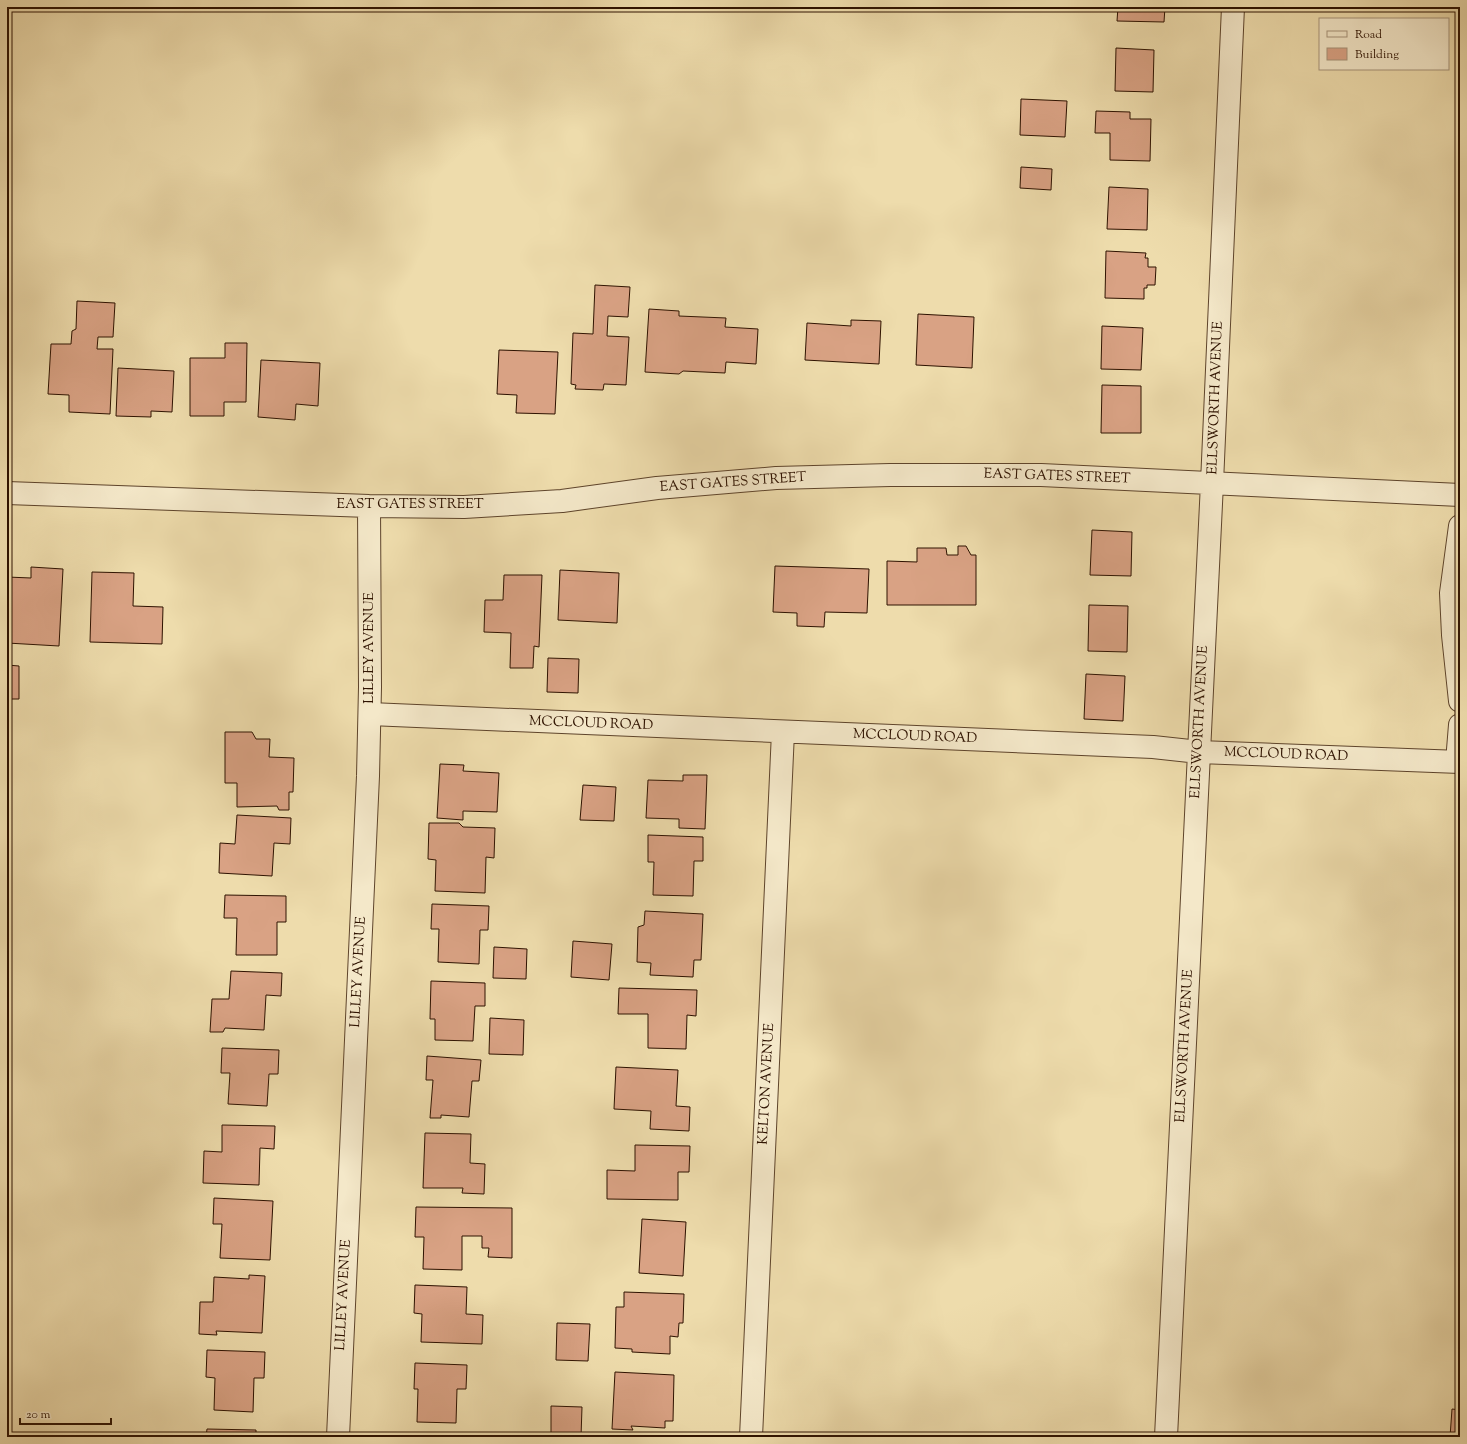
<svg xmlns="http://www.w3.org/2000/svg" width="1467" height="1444" font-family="'Sorts Mill Goudy',serif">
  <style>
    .building { fill: #d9a284; stroke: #2e1200 }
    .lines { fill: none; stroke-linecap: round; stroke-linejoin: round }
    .minor-casing { stroke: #5e442b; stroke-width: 24 }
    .minor { stroke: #f4e8c9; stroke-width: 22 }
    .labels { text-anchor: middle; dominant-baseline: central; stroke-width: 3.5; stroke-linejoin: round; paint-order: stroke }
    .street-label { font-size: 14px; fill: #2e1200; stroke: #f4e8c9 }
  </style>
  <rect width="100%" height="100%" fill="#eedcac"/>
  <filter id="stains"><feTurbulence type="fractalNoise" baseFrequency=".005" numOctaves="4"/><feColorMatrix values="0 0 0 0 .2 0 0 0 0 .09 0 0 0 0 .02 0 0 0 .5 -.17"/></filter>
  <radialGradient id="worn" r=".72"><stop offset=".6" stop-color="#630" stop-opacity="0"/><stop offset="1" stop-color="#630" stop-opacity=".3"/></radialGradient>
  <!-- building -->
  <path class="building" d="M1118 7H1165L1164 22 1117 21Z
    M1116 48 1154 50 1153 92 1115 91Z
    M1021 99 1067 101 1065 137 1020 135Z
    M1096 111 1130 112V119H1151L1150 161 1110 160V133H1095Z
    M1021 167 1052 169 1051 190 1020 188Z
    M1109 187 1148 189 1147 230 1107 229Z
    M1106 251 1146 253 1145 258H1148V267H1156L1155 285H1147V288H1144V299L1105 298Z
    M595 285 630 287 628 317 608 316 607 336 629 337 626 385 604 384 603 390 575 389 576 385 571 384 573 333 593 334Z
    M77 301 115 303 113 337H98L97 349H113L110 414 69 412V395L48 394 51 344H71L72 331 76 329Z
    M649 309 679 311V316L726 318 725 327 758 329 756 364 726 362 725 373 683 371 679 374 645 372Z
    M918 314 974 317 972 368 916 365Z
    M851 320 881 321 879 364 805 360 807 323 851 326Z
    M1102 326 1143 328 1141 370 1101 369Z
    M225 343H247L246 402H224V416H190V358H225Z
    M499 350 558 352 555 414 516 413 517 395 497 394Z
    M261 360 320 363 318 406 296 404 295 420 258 417Z
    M118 368 174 371 172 412 151 411V417L116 416Z
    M1102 385 1141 386V433H1101Z
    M1092 530 1132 532 1131 576 1090 575Z
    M958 546H966L971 555H976V605H887V561L917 562V548H946L947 555H958Z
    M775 566 869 569 867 613 825 612 824 627 797 626V613L773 612Z
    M31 567 63 569 59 646 7 643V577L31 578Z
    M560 570 619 573 617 623 558 620Z
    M92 572 134 573 133 606 163 607 162 644 90 642Z
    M504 575H542L539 647 534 646 533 668H510L511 633 484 632 485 600H503Z
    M1089 605 1128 606 1127 652 1088 651Z
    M548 658 579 659 578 693 547 692Z
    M7 665 19 666V699H7Z
    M1086 674 1125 676 1123 721 1084 719Z
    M225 732H252L256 739H270L269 757 294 758 293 792H289V810H279L277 806 237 807V783H225Z
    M440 764 464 765 463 771 499 773 497 812 463 811V820L437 818Z
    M683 775H707L705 829 679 828V819L646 818 648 780 683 781Z
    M583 785 616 787 614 821 580 820Z
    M237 815 291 818 290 844 274 843 272 876 219 873 220 843 235 844Z
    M429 823H459L463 827 495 828 494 858 486 857 485 893 435 891 436 860 428 859Z
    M648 835 703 837V861H694L693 896 653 895 654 862H648Z
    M225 895 286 896V922H277V955H236L237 918H224Z
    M432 904 489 906 488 930H480L479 964 438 962 439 929H431Z
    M645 911 703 914 701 960H694L693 977 650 975 651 963 637 962 638 927 644 925Z
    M573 941 612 944 609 980 571 977Z
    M494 947 527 949 526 979 493 978Z
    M231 971 282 973 281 996 266 995 264 1030 225 1028 223 1032H210L212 999H229Z
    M431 981 485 983V1006H475L473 1041 435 1040V1019H430Z
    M619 988 697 990 696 1016 687 1015 686 1049 648 1048V1014H618Z
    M490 1018 524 1020 523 1055 489 1054Z
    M222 1048 279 1050 278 1074H269L267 1106 228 1104 230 1073H221Z
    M427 1056 481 1060 479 1081H472L469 1117 441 1115V1118H430L433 1080H426Z
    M616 1067 678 1070 676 1106 690 1107 689 1131 650 1129 651 1111 614 1109Z
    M222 1125 275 1126 274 1149 260 1148 259 1185 203 1183 204 1151 222 1152Z
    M425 1133 471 1134 470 1163 485 1164 484 1194 462 1193 463 1188H423Z
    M635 1145 690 1146 689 1172H678V1200L607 1199V1170L635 1171Z
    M214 1198 273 1201 270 1260 220 1258 222 1224H213Z
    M416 1207 512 1208V1258L488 1257 489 1248H482V1236H462V1270L423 1269 424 1237H415Z
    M642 1219 686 1222 683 1276 639 1273Z
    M249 1275 265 1276 262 1333 216 1331 217 1335 199 1334 200 1302H213L214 1277 249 1279Z
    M415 1285 467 1287 466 1314 483 1315 482 1344 421 1342 422 1314 414 1313Z
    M624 1292 684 1294 683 1323H679L678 1337 670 1336V1354L632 1352V1349L615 1348 616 1307H624Z
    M557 1323 590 1324 588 1361 556 1360Z
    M207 1350 265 1352 264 1378H254L253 1412 214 1410 215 1378 206 1377Z
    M415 1363 467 1365 466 1389H457L456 1423 417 1422 418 1389H414Z
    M615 1372 674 1375 673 1421H665V1428L631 1426 633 1430 612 1429Z
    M551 1406 582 1407 581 1437 551 1436Z
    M1452 1409 1460 1410V1437H1450Z
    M207 1429 256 1430V1437H206Z"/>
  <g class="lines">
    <!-- minor casing -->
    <g class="minor-casing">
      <path id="minor" d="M7 493 369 506 464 507 562 501 657 488 776 478 890 475H1041L1460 495
        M1460 526 1451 593 1453 635 1460 701
        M370 714 1153 747 1199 752 1460 762
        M1457 762 1460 725
        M338 1437 368 776 370 687 369 506
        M751 1437 783 732
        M1166 1437 1212 483 1233 7"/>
    </g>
    <!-- minor -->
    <use href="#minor" class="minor"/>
  </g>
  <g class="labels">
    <!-- street labels -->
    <g class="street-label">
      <text transform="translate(1216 398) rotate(-88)">ELLSWORTH AVENUE</text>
      <text transform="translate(1057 477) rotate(2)">EAST GATES STREET</text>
      <text transform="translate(733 483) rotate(-4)">EAST GATES STREET</text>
      <text x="410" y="505">EAST GATES STREET</text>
      <text transform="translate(370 648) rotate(-90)">LILLEY AVENUE</text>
      <text transform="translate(1200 722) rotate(-87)">ELLSWORTH AVENUE</text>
      <text transform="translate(591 724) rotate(2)">MCCLOUD ROAD</text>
      <text transform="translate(915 737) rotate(2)">MCCLOUD ROAD</text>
      <text transform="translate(1286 755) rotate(2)">MCCLOUD ROAD</text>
      <text transform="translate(359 972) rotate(-87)">LILLEY AVENUE</text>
      <text transform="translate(1185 1046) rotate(-87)">ELLSWORTH AVENUE</text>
      <text transform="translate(767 1084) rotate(-87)">KELTON AVENUE</text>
      <text transform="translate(344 1295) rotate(-87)">LILLEY AVENUE</text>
    </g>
  </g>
  <!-- margin -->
  <rect width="1467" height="1444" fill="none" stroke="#eedcac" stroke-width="24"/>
  <rect x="8" y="8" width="1451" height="1428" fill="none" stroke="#2e1200" stroke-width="2"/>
  <rect x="12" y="12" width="1443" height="1420" fill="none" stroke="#2e1200"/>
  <!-- legend -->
  <rect x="1319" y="18" width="130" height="52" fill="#f4e8c9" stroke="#a59279"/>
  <rect x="1327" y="31" width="20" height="6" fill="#f4e8c9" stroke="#a59279"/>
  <text x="1355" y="38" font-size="12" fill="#2e1200">Road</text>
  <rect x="1327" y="48" width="20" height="12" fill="#d9a284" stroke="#a59279"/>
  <text x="1355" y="58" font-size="12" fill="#2e1200">Building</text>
  <!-- scale -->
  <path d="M20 1418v6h91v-6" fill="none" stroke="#2e1200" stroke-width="2"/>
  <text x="26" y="1418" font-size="12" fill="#2e1200" stroke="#f4e8c9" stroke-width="3" paint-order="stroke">20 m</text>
  <rect width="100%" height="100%" filter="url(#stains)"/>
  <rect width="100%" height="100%" fill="url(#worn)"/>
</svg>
